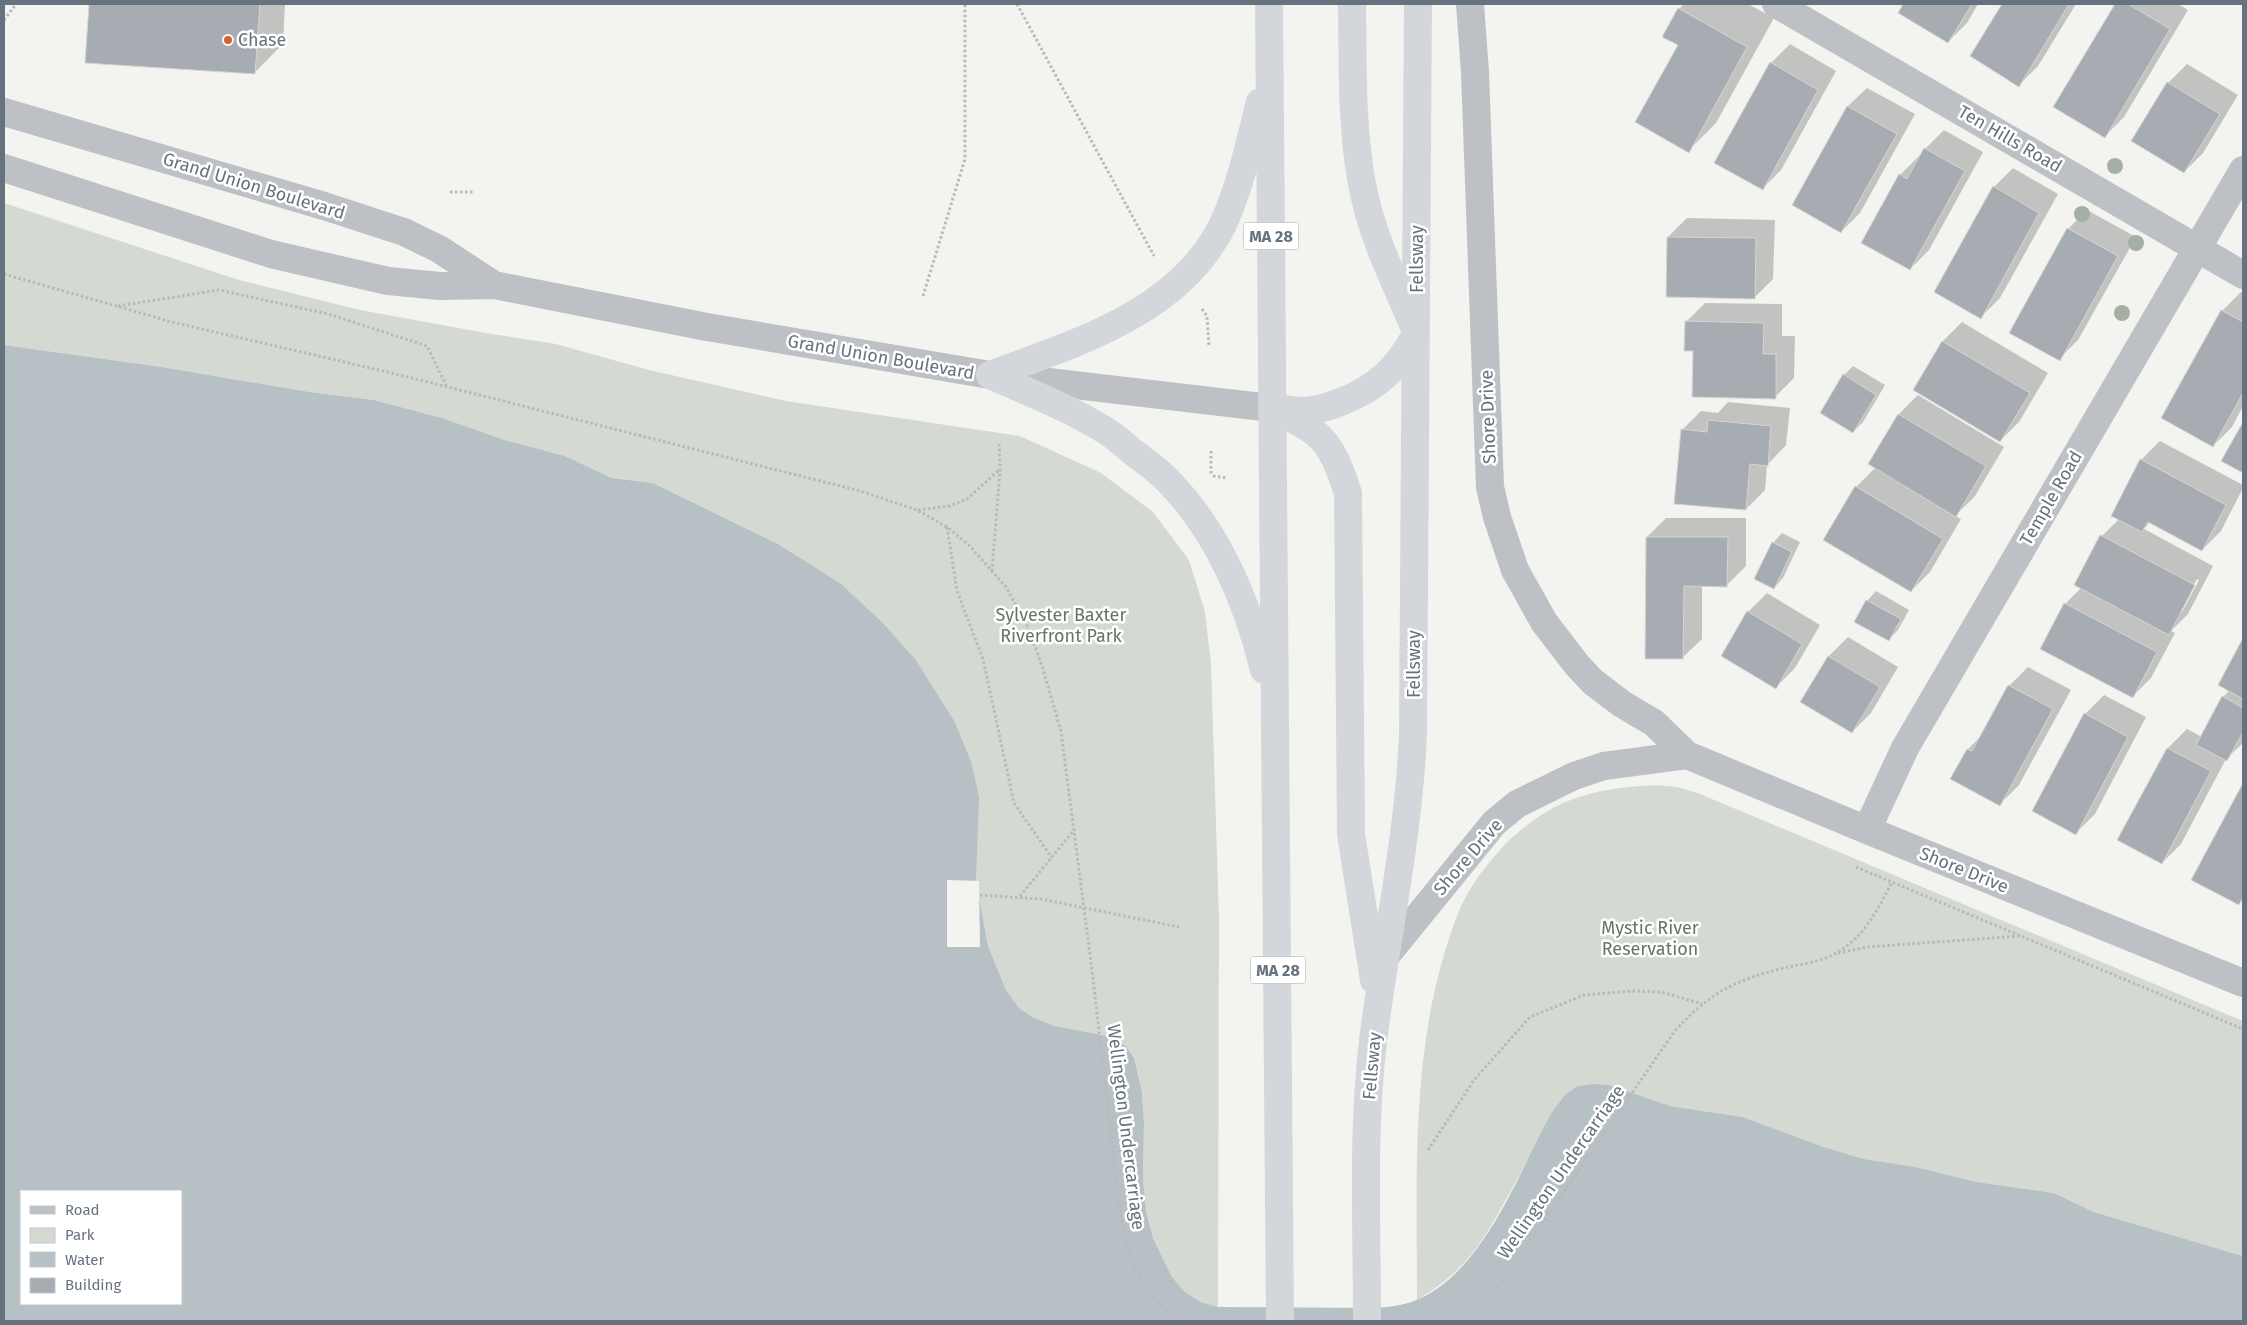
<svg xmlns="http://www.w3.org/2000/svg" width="2247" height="1325" font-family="'Fira Sans',sans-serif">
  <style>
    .green { fill: #d4dad2 }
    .water { fill: #b7c1c5; fill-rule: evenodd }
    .pier { fill: #f3f4f0 }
    .shadow { fill: #0003; fill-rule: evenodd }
    .building { fill: #a6acb2; stroke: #d5d5d3 }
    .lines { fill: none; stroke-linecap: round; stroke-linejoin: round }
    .path { stroke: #b7b9bc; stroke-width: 3; stroke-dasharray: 2.5 2.5; stroke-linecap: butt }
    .minor { stroke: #bdc0c4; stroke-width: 28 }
    .highway { stroke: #d3d7db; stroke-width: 28 }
    .tree { fill: #a5afa3 }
    .poi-dot { fill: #d16333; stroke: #fff; stroke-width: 2 }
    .labels { text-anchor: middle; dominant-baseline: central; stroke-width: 5; stroke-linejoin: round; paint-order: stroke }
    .shield { fill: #fff; stroke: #949ca5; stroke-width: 1 }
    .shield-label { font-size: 16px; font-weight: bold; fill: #66727e }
    .poi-label { font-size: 18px; fill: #66727e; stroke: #fff; text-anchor: start }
    .street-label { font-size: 18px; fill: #66727e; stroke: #fff }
    .park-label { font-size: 18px; fill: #667664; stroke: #fff }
  </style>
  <rect width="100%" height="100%" fill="#f3f4f0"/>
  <!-- green -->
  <path class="green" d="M4 203 239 280 360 310 486 333 556 344 649 370 786 401 1020 436 1101 473 1153 512 1189 560 1205 612 1211 664 1219 919 1218 1307 1201 1302 1185 1292 1172 1277 1153 1238 1146 1211 1143 1179 1144 1123 1142 1090 1134 1058 1126 1046 1112 1037 1055 1026 1034 1018 1019 1008 1006 990 988 946 976 879 971 761 955 722 916 660 883 623 841 585 778 544 653 483 612 478 565 456 505 440 442 418 374 400 310 392 162 367 4 345Z
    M1655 785 1678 787 1700 794 2243 1021V1256L2094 1212 2054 1193 1977 1182 1916 1167 1864 1159 1824 1147 1743 1117 1670 1106 1592 1084 1577 1086 1565 1095C1548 1125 1531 1155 1514 1185 1484 1238 1472 1267 1417 1300 1417 1185 1411 1069 1443 958 1450 935 1457 911 1469 891 1490 857 1520 825 1555 807 1586 791 1621 787 1655 785Z"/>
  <!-- water -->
  <path class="water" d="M4 345 162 367 310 392 374 400 442 418 505 440 565 456 612 478 653 483 778 544 841 584 883 623 916 660 955 722 971 761 979 797 976 879 988 946 1006 990 1019 1008 1034 1018 1055 1026 1112 1037 1126 1046 1134 1058 1142 1091 1144 1123 1143 1179 1146 1211 1153 1238 1172 1277 1185 1292 1201 1302 1218 1307 1373 1308C1387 1307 1401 1306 1414 1301 1483 1275 1519 1171 1552 1112L1565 1095 1577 1086 1592 1084 1609 1085 1670 1106 1743 1117 1824 1147 1864 1159 1916 1167 1977 1182 2054 1193 2094 1212 2243 1256V1321H4ZM21 1191H181V1304H21Z"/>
  <!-- pier -->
  <path class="pier" d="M947 880 979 881 980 947H947Z"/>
  <!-- shadow -->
  <path class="shadow" d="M90 4H285L283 44 255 72 87 62Z
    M1684 4H1748L1774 18 1716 123 1688 151 1679 45V9Z
    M1905 4H1978L1967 23 1948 42 1900 12Z
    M2004 4H2076L2038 66 2019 85 1972 56Z
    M2117 4H2178L2188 10 2124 117 2105 136 2055 106Z
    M1790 44 1836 71 1781 170 1762 189 1771 63Z
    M2187 64 2238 95 2203 153 2184 172 2168 83Z
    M1867 88 1915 114 1860 213 1841 232 1794 205 1848 106Z
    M1944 130 1983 152 1929 250 1910 269 1900 175 1919 156 1921 157 1925 149Z
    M2013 168 2058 194 2000 298 1981 317 1994 187Z
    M2087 210 2136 237 2078 340 2059 359 2068 229Z
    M1687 218 1775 220 1773 279 1754 298 1668 237Z
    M2241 292 2243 293V406L2232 427 2213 446 2222 311Z
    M1705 303 1782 304V336H1795L1794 378 1775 397 1695 350 1686 322Z
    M1962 322 2048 373 2019 422 2000 441 1914 390 1943 341Z
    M1853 366 1885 385 1863 422 1853 432 1844 375Z
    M1918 395 2004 447 1975 496 1955 516 1961 519 1930 572 1911 591 1856 487 1876 467 1870 464 1899 414Z
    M1728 402 1790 408 1786 445 1767 465 1765 490 1746 509 1682 430 1701 411 1718 413Z
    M2160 441 2243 485V488L2221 531 2202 550 2150 522 2144 529 2213 566 2188 614 2171 631 2175 633 2151 678 2132 697 2042 649 2065 604 2081 588 2076 585 2102 536 2119 519 2141 460ZM2197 579 2199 580 2182 612H2179Z
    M1666 518H1746V566L1727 585H1702V639L1682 658 1647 537Z
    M1782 533 1800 542 1783 578 1774 588 1773 543Z
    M1876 591 1909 610 1898 630 1889 639 1867 601Z
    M1767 593 1820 625 1795 668 1776 687 1748 612Z
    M1848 637 1898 667 1871 713 1852 732 1802 702 1829 656Z
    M2243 640V743L2226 759 2181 844 2162 863 2119 839 2168 748 2187 729 2202 737 2223 697 2230 690 2219 684Z
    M2028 667 2071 690 2019 785 2000 804 1952 779 1968 749 1983 734 2009 686Z
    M2104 695 2146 717 2095 814 2076 833 2033 810 2085 714Z
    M2243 786V899L2239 904 2193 879Z"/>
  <!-- building -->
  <path class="building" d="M89 4H260L255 74 85 63Z
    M1903 4H1972L1948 43 1898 13Z
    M2002 4H2069L2019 87 1970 56Z
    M2115 4H2128L2170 29 2105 138 2053 107Z
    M1678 8 1747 47 1689 153 1635 122 1678 45 1662 37Z
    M1770 62 1818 90 1763 190 1714 163Z
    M2167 82 2220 114 2184 173 2131 141Z
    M1847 106 1897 134 1841 233 1792 205Z
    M1924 148 1965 171 1910 270 1861 243 1899 174 1907 179Z
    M1993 186 2039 213 1981 319 1934 292Z
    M2067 228 2118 256 2060 361 2009 333Z
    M1667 237 1756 238 1755 299 1666 297Z
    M2221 310 2243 322V393L2213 447 2161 418Z
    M1685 321 1764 323 1763 354H1776V399L1692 397 1693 351H1684Z
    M1942 341 2030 393 2000 442 1913 390Z
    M1843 374 1876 395 1853 433 1820 413Z
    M1898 414 1986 466 1956 517 1868 464Z
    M1708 420 1771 426 1768 466 1750 464 1746 510 1674 504 1681 429 1707 432Z
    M2243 422V473L2221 461Z
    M2140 459 2226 505 2202 551 2148 522 2142 532 2111 516Z
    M1855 486 1943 539 1911 592 1823 540Z
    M2100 535 2195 585 2169 635 2074 585Z
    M1646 537H1728L1727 587 1684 586 1683 659H1645Z
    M1772 542 1792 552 1774 589 1754 579Z
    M1866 600 1901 619 1889 641 1854 622Z
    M2064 603 2157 652 2133 698 2040 649Z
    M1747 611 1802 644 1776 689 1721 656Z
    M2243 638V699L2218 685Z
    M1828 656 1880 687 1852 733 1800 702Z
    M2008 685 2053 709 2000 806 1950 779 1967 749 1972 751Z
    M2222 696 2243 708V732L2227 761 2196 745Z
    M2084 713 2128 737 2076 835 2032 811Z
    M2167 748 2211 771 2162 864 2117 840Z
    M2243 783V897L2239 905 2191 880Z"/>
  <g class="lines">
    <!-- path -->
    <path class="path" d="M1017 4 1154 256
      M4 20 16 4
      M450 192H474
      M4 274 172 322 392 373 860 491 917 510 947 527 970 546 1006 587 1028 627 1042 666 1061 731 1093 978 1120 1214 1130 1254 1141 1281 1159 1304 1181 1321
      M923 296 965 159V4
      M118 306 219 290 328 314 427 346 446 385
      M1202 309 1207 316 1209 347
      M1211 451V475
      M1213 476 1227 478
      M918 510 950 506 967 499 999 470
      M947 527 957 591 983 659 1014 803 1052 858
      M992 571 1000 470 999 442
      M1856 867 2243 1029
      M980 895 1041 899 1179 927
      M1020 896 1075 829
      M1838 953 1867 947 2021 936
      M1428 1150 1474 1080 1530 1017 1584 995 1632 991 1662 992 1702 1004
      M1464 1321 1479 1310 1495 1292 1674 1032C1709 993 1735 980 1784 968 1801 964 1821 962 1836 953 1864 938 1878 909 1892 882"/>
    <!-- minor -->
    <path class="minor" d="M1470 4 1475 72 1490 487 1497 517 1515 570 1544 622 1577 665 1593 682 1622 704 1654 723 1687 755 1867 830 2243 983
      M1776 4 2243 275
      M4 112 324 206 404 232 439 249 494 285
      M4 168 271 254 388 281 440 286 494 285 707 327 990 375 1272 408
      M1867 830 1905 748 2243 170
      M1385 957 1494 823 1517 804 1574 776 1604 766 1687 755"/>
    <!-- highway -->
    <path class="highway" d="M1269 4 1280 1321
      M1352 4C1353 63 1351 125 1362 184 1371 233 1393 278 1413 324
      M990 375C1028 392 1067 407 1103 429 1114 435 1123 444 1133 452 1146 462 1161 472 1171 484 1219 534 1248 604 1264 670
      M990 375C1076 343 1182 312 1224 222 1241 184 1250 142 1260 102
      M1272 408C1286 416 1301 422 1314 432 1333 446 1341 472 1348 493L1351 834 1374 980
      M1277 408C1286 409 1295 411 1304 411 1316 411 1330 406 1341 402 1378 387 1398 368 1416 334
      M1367 1321C1367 1228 1362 1133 1373 1041 1386 938 1409 836 1413 733L1418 4"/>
  </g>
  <!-- trees -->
  <g class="tree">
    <circle cx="2115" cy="166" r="8"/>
    <circle cx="2082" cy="214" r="8"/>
    <circle cx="2136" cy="243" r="8"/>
    <circle cx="2122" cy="313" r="8"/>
  </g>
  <!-- markers -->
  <circle class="poi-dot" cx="228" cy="40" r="5"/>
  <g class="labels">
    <!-- shield labels -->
    <g class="shield">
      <rect x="1243.5" y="222.5" width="55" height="27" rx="4"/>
      <rect x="1250.5" y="956.5" width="55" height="27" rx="4"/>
    </g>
    <g class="shield-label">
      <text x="1271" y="236">MA 28</text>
      <text x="1278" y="970">MA 28</text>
    </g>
    <!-- poi labels -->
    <g class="poi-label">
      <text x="238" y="40">Chase</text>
    </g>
    <!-- street labels -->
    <g class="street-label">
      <text transform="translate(2010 139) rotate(30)">Ten Hills Road</text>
      <text transform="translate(254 186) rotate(17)">Grand Union Boulevard</text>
      <text transform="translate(1417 259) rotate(-90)">Fellsway</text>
      <text transform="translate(881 357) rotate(10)">Grand Union Boulevard</text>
      <text transform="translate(1488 417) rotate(-92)">Shore Drive</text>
      <text transform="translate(2051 498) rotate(-60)">Temple Road</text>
      <text transform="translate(1414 664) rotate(-90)">Fellsway</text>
      <text transform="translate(1468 857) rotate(-49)">Shore Drive</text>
      <text transform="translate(1964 870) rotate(22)">Shore Drive</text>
      <text transform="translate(1372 1066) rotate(-85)">Fellsway</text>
      <text transform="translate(1126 1127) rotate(83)">Wellington Undercarriage</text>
      <text transform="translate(1561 1172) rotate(-55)">Wellington Undercarriage</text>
    </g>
    <!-- park labels -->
    <g class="park-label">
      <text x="1061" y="615">Sylvester Baxter<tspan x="1061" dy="21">Riverfront Park</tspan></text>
      <text x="1650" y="928">Mystic River<tspan x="1650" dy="21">Reservation</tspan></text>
    </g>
  </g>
  <!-- border -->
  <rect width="2247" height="1325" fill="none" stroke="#66727e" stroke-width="10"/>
  <!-- legend -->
  <rect x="20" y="1190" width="162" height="115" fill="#ffffff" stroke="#c2c7cb"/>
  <rect x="30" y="1206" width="25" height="8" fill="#bdc0c4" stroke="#c2c7cb"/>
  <text x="65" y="1215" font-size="15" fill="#66727e">Road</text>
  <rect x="30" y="1228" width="25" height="15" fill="#d4dad2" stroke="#c2c7cb"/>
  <text x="65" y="1240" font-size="15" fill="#66727e">Park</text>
  <rect x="30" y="1252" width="25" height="15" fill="#b7c1c5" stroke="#c2c7cb"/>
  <text x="65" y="1265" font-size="15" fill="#66727e">Water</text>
  <rect x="30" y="1278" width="25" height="15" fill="#a6acb2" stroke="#c2c7cb"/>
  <text x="65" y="1290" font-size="15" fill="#66727e">Building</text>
</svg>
